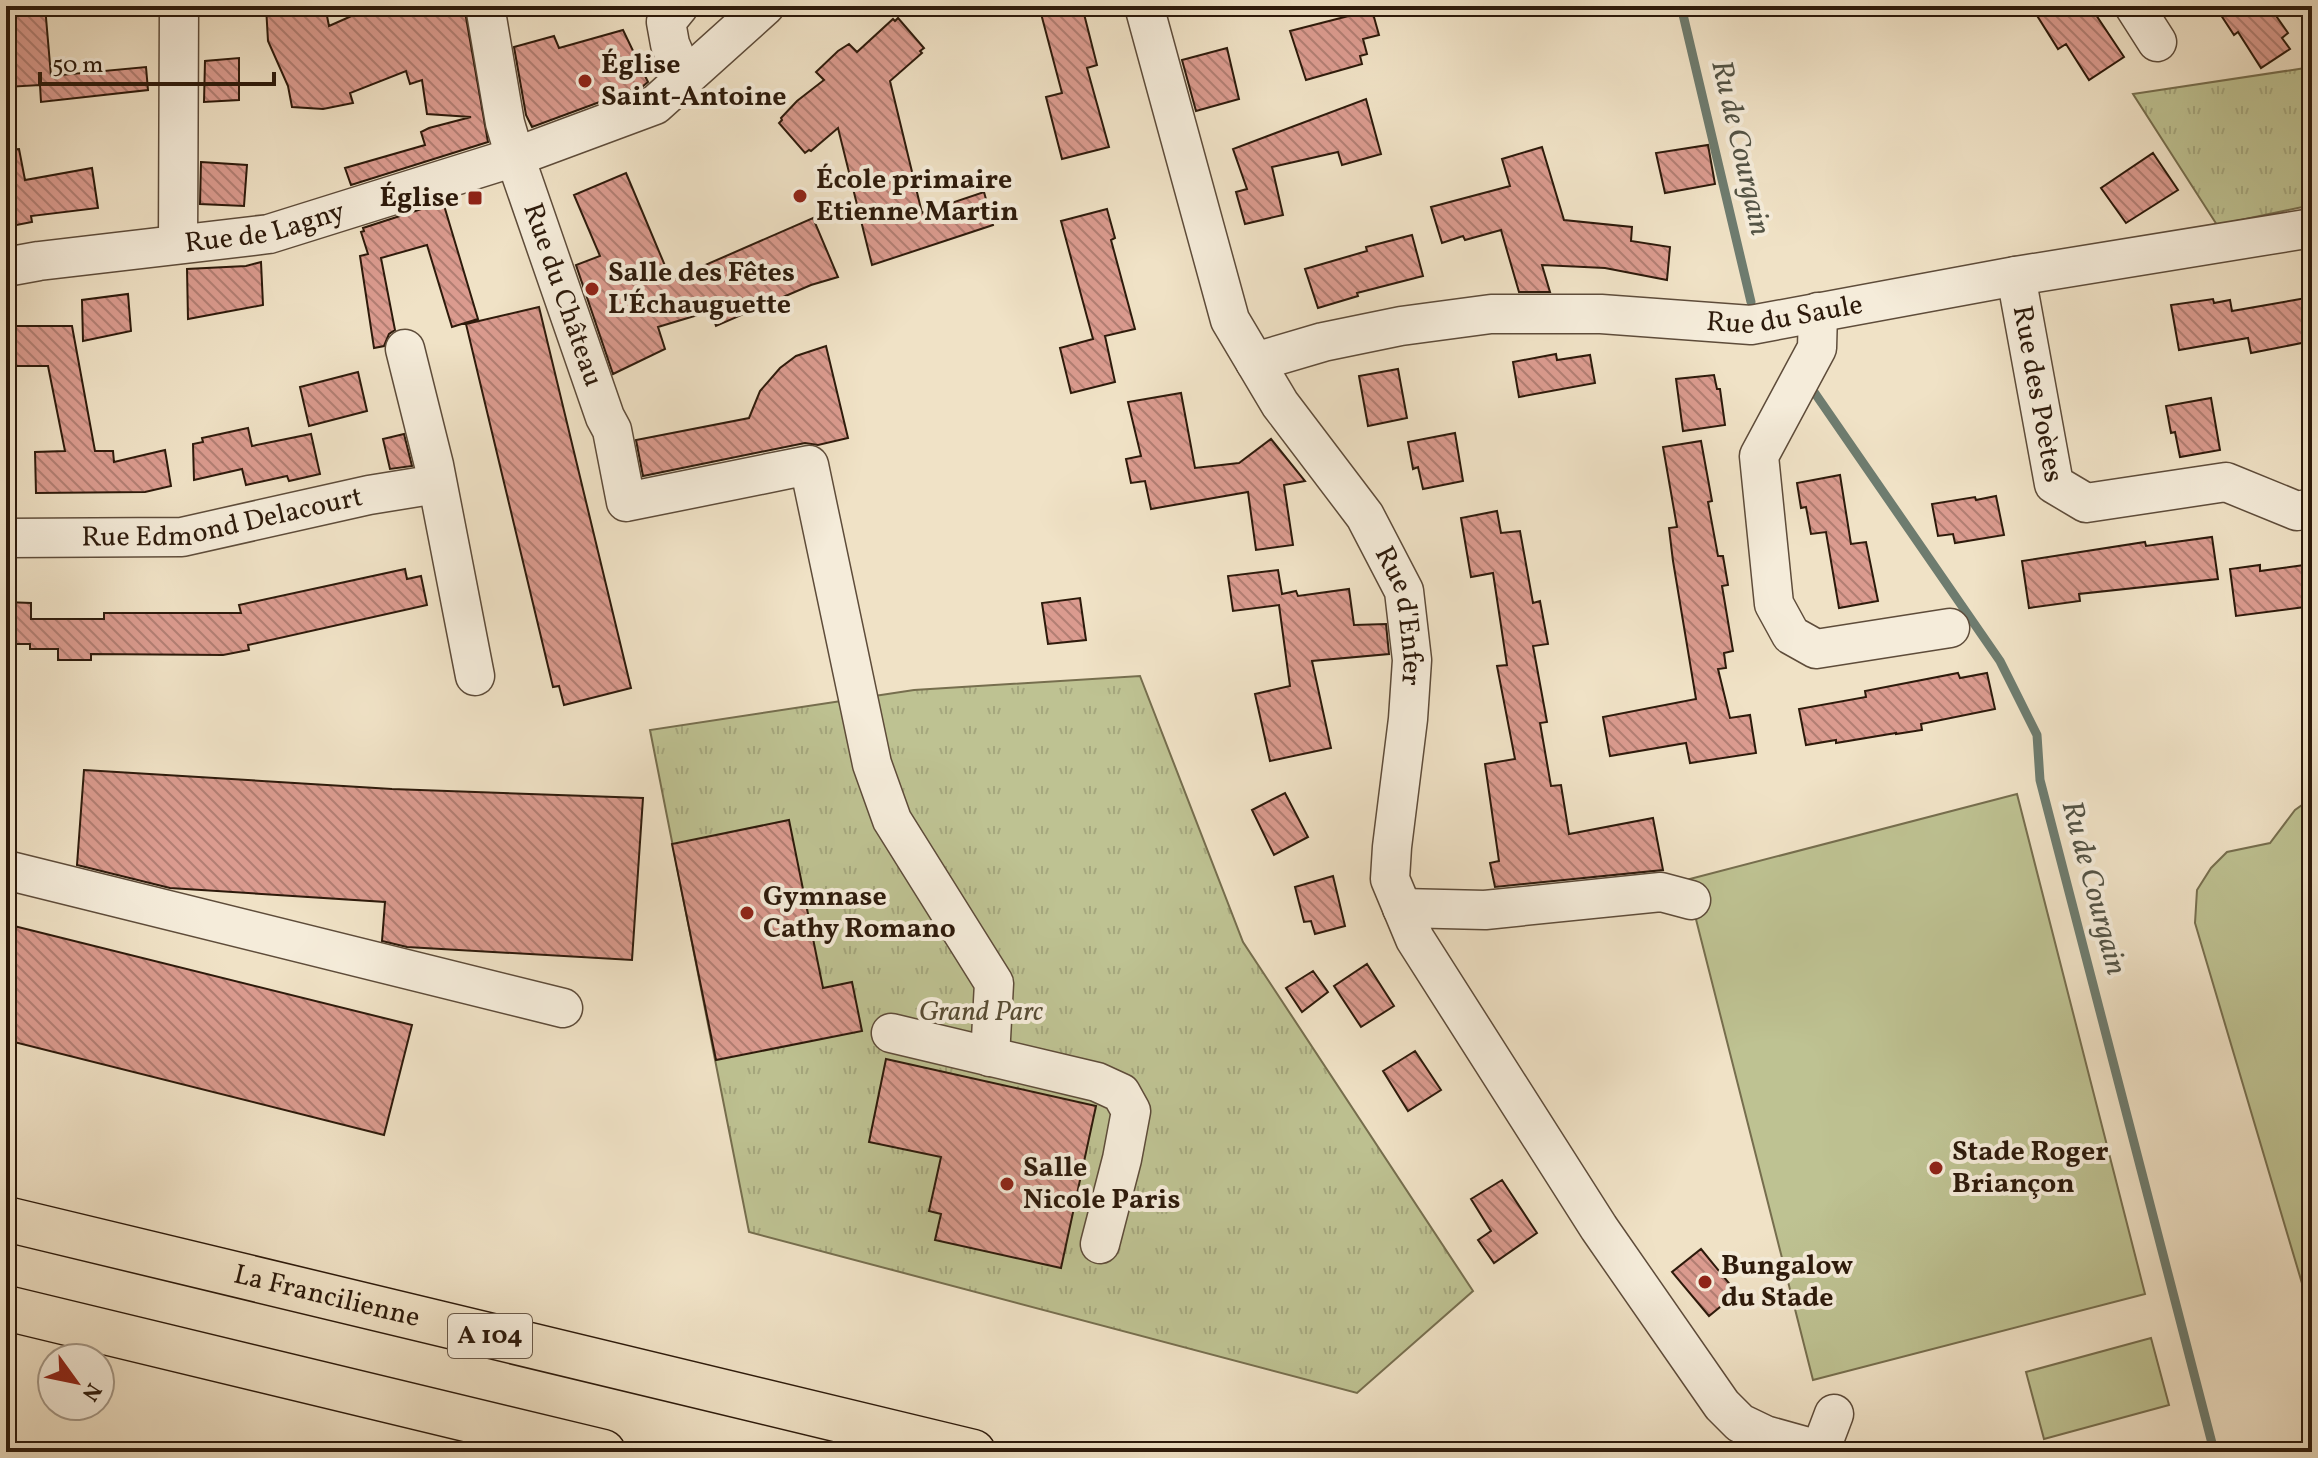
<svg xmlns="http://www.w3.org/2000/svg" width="2318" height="1458" font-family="Vollkorn,serif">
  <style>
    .grass { fill: url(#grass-tufts); stroke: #766e4e; stroke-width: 2 }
    .pitch { fill: #bec292; stroke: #766e4e; stroke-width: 2 }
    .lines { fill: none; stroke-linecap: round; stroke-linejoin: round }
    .stream { stroke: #6e7c6f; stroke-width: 9 }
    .building { fill: url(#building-back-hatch); stroke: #2d1a0b; stroke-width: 2 }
    .minor-casing { stroke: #5e4c3a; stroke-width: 41 }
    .highway-casing { stroke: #2d1a0b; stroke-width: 47 }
    .minor { stroke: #f5ecda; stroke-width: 38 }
    .highway { stroke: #f0e2c6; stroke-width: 44 }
    .poi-dot { fill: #8f2418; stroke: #f5ecda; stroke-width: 3 }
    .labels { text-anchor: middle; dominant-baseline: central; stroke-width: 8; stroke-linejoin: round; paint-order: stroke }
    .shield { fill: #f5ecda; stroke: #695949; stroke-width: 2 }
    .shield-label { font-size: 26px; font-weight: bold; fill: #2d1a0b }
    .poi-label { font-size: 28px; font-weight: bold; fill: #2d1a0b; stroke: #f5ecda; text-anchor: start }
    .street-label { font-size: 28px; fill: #2d1a0b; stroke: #f5ecda }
    .park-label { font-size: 28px; font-style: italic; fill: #584c34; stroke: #f5ecda }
    .water-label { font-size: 30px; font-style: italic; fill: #535345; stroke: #f5ecda }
  </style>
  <defs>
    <pattern id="grass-tufts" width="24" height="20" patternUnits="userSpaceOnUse" patternTransform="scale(2)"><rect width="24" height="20" fill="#bec292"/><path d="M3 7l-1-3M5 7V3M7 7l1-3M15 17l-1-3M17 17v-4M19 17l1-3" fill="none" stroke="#a4a67d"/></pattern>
    <pattern id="building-back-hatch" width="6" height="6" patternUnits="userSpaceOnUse" patternTransform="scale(2)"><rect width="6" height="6" fill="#db9b8f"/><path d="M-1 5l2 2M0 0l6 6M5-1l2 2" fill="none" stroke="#b27e73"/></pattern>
  </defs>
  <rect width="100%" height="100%" fill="#f0e2c6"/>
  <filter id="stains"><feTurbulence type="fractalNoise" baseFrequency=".0025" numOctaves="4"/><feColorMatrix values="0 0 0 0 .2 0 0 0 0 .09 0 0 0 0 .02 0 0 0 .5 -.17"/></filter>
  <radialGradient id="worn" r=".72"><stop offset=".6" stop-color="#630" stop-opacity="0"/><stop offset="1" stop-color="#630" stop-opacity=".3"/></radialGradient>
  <!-- grass -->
  <path class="grass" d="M2312 67V205L2217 225 2133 94Z
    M1140 676 1243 942 1473 1291 1357 1393 749 1232 650 730 914 690Z"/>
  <!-- pitch -->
  <path class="pitch" d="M2017 794 2145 1294 1813 1380 1686 880Z
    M2312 798V1317L2195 923 2197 890 2211 868 2227 852 2270 843 2295 810Z
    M2151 1338 2169 1405 2044 1439 2026 1372Z"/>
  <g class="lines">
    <!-- stream -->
    <path class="stream" d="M1681 6 1751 302
      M1812 389 2000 661 2037 735 2040 780 2214 1451"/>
  </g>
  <!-- building -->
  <path class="building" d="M7 6H45L51 76 146 67 148 90 41 102 40 85 6 87V51H12Z
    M266 6H325L329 26 374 6H464L488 142 351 185 345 168 425 145 421 132 429 128 471 117 427 114 422 80 410 84 406 71 350 93 353 103 323 109 292 107 288 86 268 41Z
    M1039 6H1082L1097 65 1087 68 1109 147 1062 159 1046 97 1062 93Z
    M2031 6H2090L2124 57 2089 80 2066 44 2058 49Z
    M2215 6H2278L2272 10 2288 33 2282 38 2290 49 2261 68 2238 32 2234 35Z
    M1372 10 1379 35 1363 39 1367 54 1360 56 1362 64 1306 80 1290 31Z
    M898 18 924 48 920 51 922 53 890 81 922 213 984 192 993 225 872 265 838 128 811 151 809 150 805 153 779 123 782 120 781 118 797 101 824 80 816 72 838 51 849 44 857 52 893 19 895 21Z
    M623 30 648 82 643 86 532 127 526 115 514 47 554 36 559 48Z
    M1227 48 1239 99 1196 111 1182 60Z
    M239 58V100L204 102 205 61Z
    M1366 99 1381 154 1342 165 1338 152 1272 167 1283 215 1245 224 1236 192 1247 189 1233 149Z
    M1708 145 1715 184 1665 193 1656 153Z
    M1542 147 1564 220 1632 227 1631 241 1670 247 1667 280 1605 268 1542 265 1550 292H1519L1501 230 1465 240 1463 236 1442 243 1431 207 1510 186 1502 159Z
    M19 149 25 180 92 168 98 208 31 216 32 222 6 227V150Z
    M2153 153 2178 190 2126 223 2101 188Z
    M201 162 247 165 244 206 200 204Z
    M626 173 671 280 813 218 838 277 811 285 716 326 711 311 658 327 665 349 613 374 576 265 600 256 574 195Z
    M443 202 478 319 452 327 427 245 381 258 395 330 389 334 384 346 374 348 360 256 368 254 361 232 364 231 363 228Z
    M1107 209 1115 238 1111 240 1135 329 1105 336 1115 382 1071 393 1060 348 1093 339 1061 221Z
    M1412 235 1423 276 1357 293 1358 296 1318 308 1305 269 1367 251 1366 247Z
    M261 262 263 305 188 319 187 269 246 266Z
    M128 294 131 331 83 341 82 300Z
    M2312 297V341L2251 353 2248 338 2179 350 2171 305 2213 299 2214 303 2230 300 2232 311Z
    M539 307 631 688 564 705 559 686 553 687 466 324Z
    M6 326H72L95 451H113L114 462 165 450 171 486 145 492 36 493 35 452 65 451 48 366H6Z
    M826 346 848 438 818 445 805 443 643 476 636 440 749 418 760 391 780 368 796 356Z
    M1556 354 1557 360 1590 355 1595 383 1519 397 1513 362Z
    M1398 369 1407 418 1368 426 1359 376Z
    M358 372 367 411 309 426 300 387Z
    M1714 375 1717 389H1720L1725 425 1683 431 1676 379Z
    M1181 393 1195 468 1239 463 1271 439 1305 481 1284 485 1293 545 1256 550 1248 492 1151 509 1145 481 1131 483 1126 459 1141 456 1128 402Z
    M2211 398 2220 450 2180 457 2175 432 2171 433 2166 406Z
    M248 428 252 446 311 434 320 474 289 481 287 476 246 485 242 469 194 480 193 444 203 442 202 438Z
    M1455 433 1463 481 1423 489 1418 467 1413 469 1408 442Z
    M404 434 412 466 390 469 383 439Z
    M1701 441 1712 501 1708 502 1718 556H1723L1728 585 1722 586 1733 651 1724 653 1726 668 1718 669 1730 718 1750 715 1756 753 1690 763 1686 743 1610 756 1603 717 1696 699 1673 561 1669 528 1677 527 1663 447Z
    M1840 475 1851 544 1866 542 1878 601 1839 608 1826 532 1811 534 1806 507 1801 508 1797 483Z
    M1996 496 2004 535 1955 543 1953 534 1938 536 1932 504 1975 497 1976 500Z
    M1497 511 1501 533 1520 531 1533 603 1540 601 1548 644 1533 646 1547 722 1540 723 1551 786 1561 785 1569 834 1653 818 1663 870 1495 887 1490 863 1499 861 1485 764 1515 759 1497 666 1507 665 1493 573 1471 577 1461 518Z
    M2212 537 2218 579 2079 594 2080 601 2029 608 2022 561 2145 542 2146 546Z
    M2312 564V606L2236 616 2230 569 2260 565V571Z
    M405 569 407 579 421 576 427 605 248 645 249 650 223 655 91 654V660H58V649H30V644H6V602L31 603V619H104V613H241L239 605Z
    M1278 570 1282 594 1296 591 1298 596 1349 589 1354 625 1386 624 1389 654 1312 661 1331 748 1270 761 1255 694 1290 686 1279 605 1233 611 1228 576Z
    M1080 598 1086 640 1048 644 1042 603Z
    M1958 673 1960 678 1987 673 1995 709 1921 724 1922 730 1896 734V733L1836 743V740L1806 745 1799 709 1866 697 1865 691Z
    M84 770 392 789 643 798 632 960 407 947 382 941 385 902 170 888 77 865Z
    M1285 793 1308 837 1274 855 1252 810Z
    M789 820 823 988 852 982 862 1031 716 1060 672 844Z
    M1333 876 1345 926 1315 934 1311 921 1304 922 1295 887Z
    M6 924 412 1025 384 1135 6 1040Z
    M1367 964 1394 1006 1361 1027 1334 986Z
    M1313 971 1328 992 1302 1012 1286 988Z
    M1415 1051 1441 1090 1408 1111 1383 1071Z
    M886 1059 1096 1106 1061 1268 935 1240 941 1214 929 1211 941 1157 869 1142Z
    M1502 1180 1537 1233 1494 1263 1478 1240 1491 1231 1471 1199Z
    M1701 1249 1737 1293 1709 1316 1672 1272Z"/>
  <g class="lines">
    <!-- minor casing -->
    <g class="minor-casing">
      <g id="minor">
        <path id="s1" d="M485 6 505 123 515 157 605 417 612 430 626 502 809 465 872 764 892 820 994 983 990 1057"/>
        <path d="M679 6 666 22 670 44 685 79"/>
        <path id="s2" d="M1144 6 1230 320 1280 404 1365 516 1404 591 1412 660 1408 719 1392 847 1390 879 1415 939 1599 1228 1722 1405 1740 1423 1765 1435 1826 1452"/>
        <path d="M2134 6 2157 42"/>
        <path d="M178 244 179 6"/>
        <path id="s3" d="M6 267 39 261 269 234 515 157 655 105 765 6"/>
        <path id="s4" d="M2016 276 2054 484 2086 503 2226 482 2297 511 2312 508"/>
        <path d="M1818 312 1817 348 1759 456 1774 604 1791 635 1816 649 1950 628"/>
        <path d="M405 349 434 465 475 676"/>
        <path id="s5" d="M1255 362 1323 342 1401 326 1491 314H1601L1751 325 2016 276 2312 228"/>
        <path id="s6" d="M6 538 182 537 369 495 437 484"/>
        <path d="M6 870 563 1008"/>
        <path d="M1402 908 1485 910 1661 892 1691 900"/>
        <path d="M891 1033 1097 1082 1121 1093 1131 1111 1122 1159 1100 1244"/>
        <path d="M1820 1451 1834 1414"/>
      </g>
    </g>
    <!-- highway casing -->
    <g class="highway-casing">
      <g id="highway">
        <path id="s7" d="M6 1219 973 1452"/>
        <path d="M6 1308 603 1452"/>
      </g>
    </g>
    <!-- minor -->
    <use href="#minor" class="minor"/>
    <!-- highway -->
    <use href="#highway" class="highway"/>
  </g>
  <!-- markers -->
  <g class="poi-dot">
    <circle cx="585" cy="81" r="8"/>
    <circle cx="800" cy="196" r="8"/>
    <rect x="467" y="190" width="16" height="16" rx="4"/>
    <circle cx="592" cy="289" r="8"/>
    <circle cx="747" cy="913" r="8"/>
    <circle cx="1936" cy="1168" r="8"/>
    <circle cx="1007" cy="1184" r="8"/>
    <circle cx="1705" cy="1282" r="8"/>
  </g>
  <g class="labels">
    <!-- shield labels -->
    <rect class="shield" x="448" y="1314" width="84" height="44" rx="6"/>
    <g class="shield-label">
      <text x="490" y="1336">A 104</text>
    </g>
    <!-- poi labels -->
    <g class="poi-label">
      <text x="601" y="65">Église<tspan x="601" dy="32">Saint-Antoine</tspan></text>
      <text x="816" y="180">École primaire<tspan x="816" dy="32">Etienne Martin</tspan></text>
      <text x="459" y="198" text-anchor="end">Église</text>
      <text x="608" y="273">Salle des Fêtes<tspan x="608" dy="32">L'Échauguette</tspan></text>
      <text x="763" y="897">Gymnase<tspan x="763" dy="32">Cathy Romano</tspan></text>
      <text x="1952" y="1152">Stade Roger<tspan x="1952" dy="32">Briançon</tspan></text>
      <text x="1023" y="1168">Salle<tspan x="1023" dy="32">Nicole Paris</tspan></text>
      <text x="1721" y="1266">Bungalow<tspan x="1721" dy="32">du Stade</tspan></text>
    </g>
    <!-- street labels -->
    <g class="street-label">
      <text stroke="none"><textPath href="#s3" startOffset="262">Rue de Lagny</textPath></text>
      <text stroke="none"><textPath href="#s1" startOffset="300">Rue du Château</textPath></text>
      <text stroke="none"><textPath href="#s5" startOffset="536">Rue du Saule</textPath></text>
      <text stroke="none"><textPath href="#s4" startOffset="120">Rue des Poètes</textPath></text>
      <text stroke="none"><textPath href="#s6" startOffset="218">Rue Edmond Delacourt</textPath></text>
      <text stroke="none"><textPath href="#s2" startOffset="672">Rue d'Enfer</textPath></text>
      <text stroke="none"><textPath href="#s7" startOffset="330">La Francilienne</textPath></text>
    </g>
    <!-- park labels -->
    <g class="park-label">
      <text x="981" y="1012">Grand Parc</text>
    </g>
    <!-- water labels -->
    <g class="water-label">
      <text transform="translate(1740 148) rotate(77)">Ru de Courgain</text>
      <text transform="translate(2093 888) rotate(75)">Ru de Courgain</text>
    </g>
  </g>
  <!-- margin -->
  <rect width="2318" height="1458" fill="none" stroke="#f0e2c6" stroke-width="32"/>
  <rect x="8" y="8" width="2302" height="1442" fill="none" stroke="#2d1a0b" stroke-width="4"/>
  <rect x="16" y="16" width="2286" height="1426" fill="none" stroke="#2d1a0b" stroke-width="2"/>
  <!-- north arrow -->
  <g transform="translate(76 1382) rotate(123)"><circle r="38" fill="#f5ecda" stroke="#a59887" stroke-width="2"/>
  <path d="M0-6L14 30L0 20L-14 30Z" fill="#8f2418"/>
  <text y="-12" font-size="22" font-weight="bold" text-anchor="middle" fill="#2d1a0b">N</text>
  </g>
  <!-- scale -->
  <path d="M40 72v12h234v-12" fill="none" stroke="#2d1a0b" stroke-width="4"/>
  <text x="52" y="72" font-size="24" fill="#2d1a0b" stroke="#f5ecda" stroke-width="6" paint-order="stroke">50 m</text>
  <rect width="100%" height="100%" filter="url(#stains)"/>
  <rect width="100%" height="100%" fill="url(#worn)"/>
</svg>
